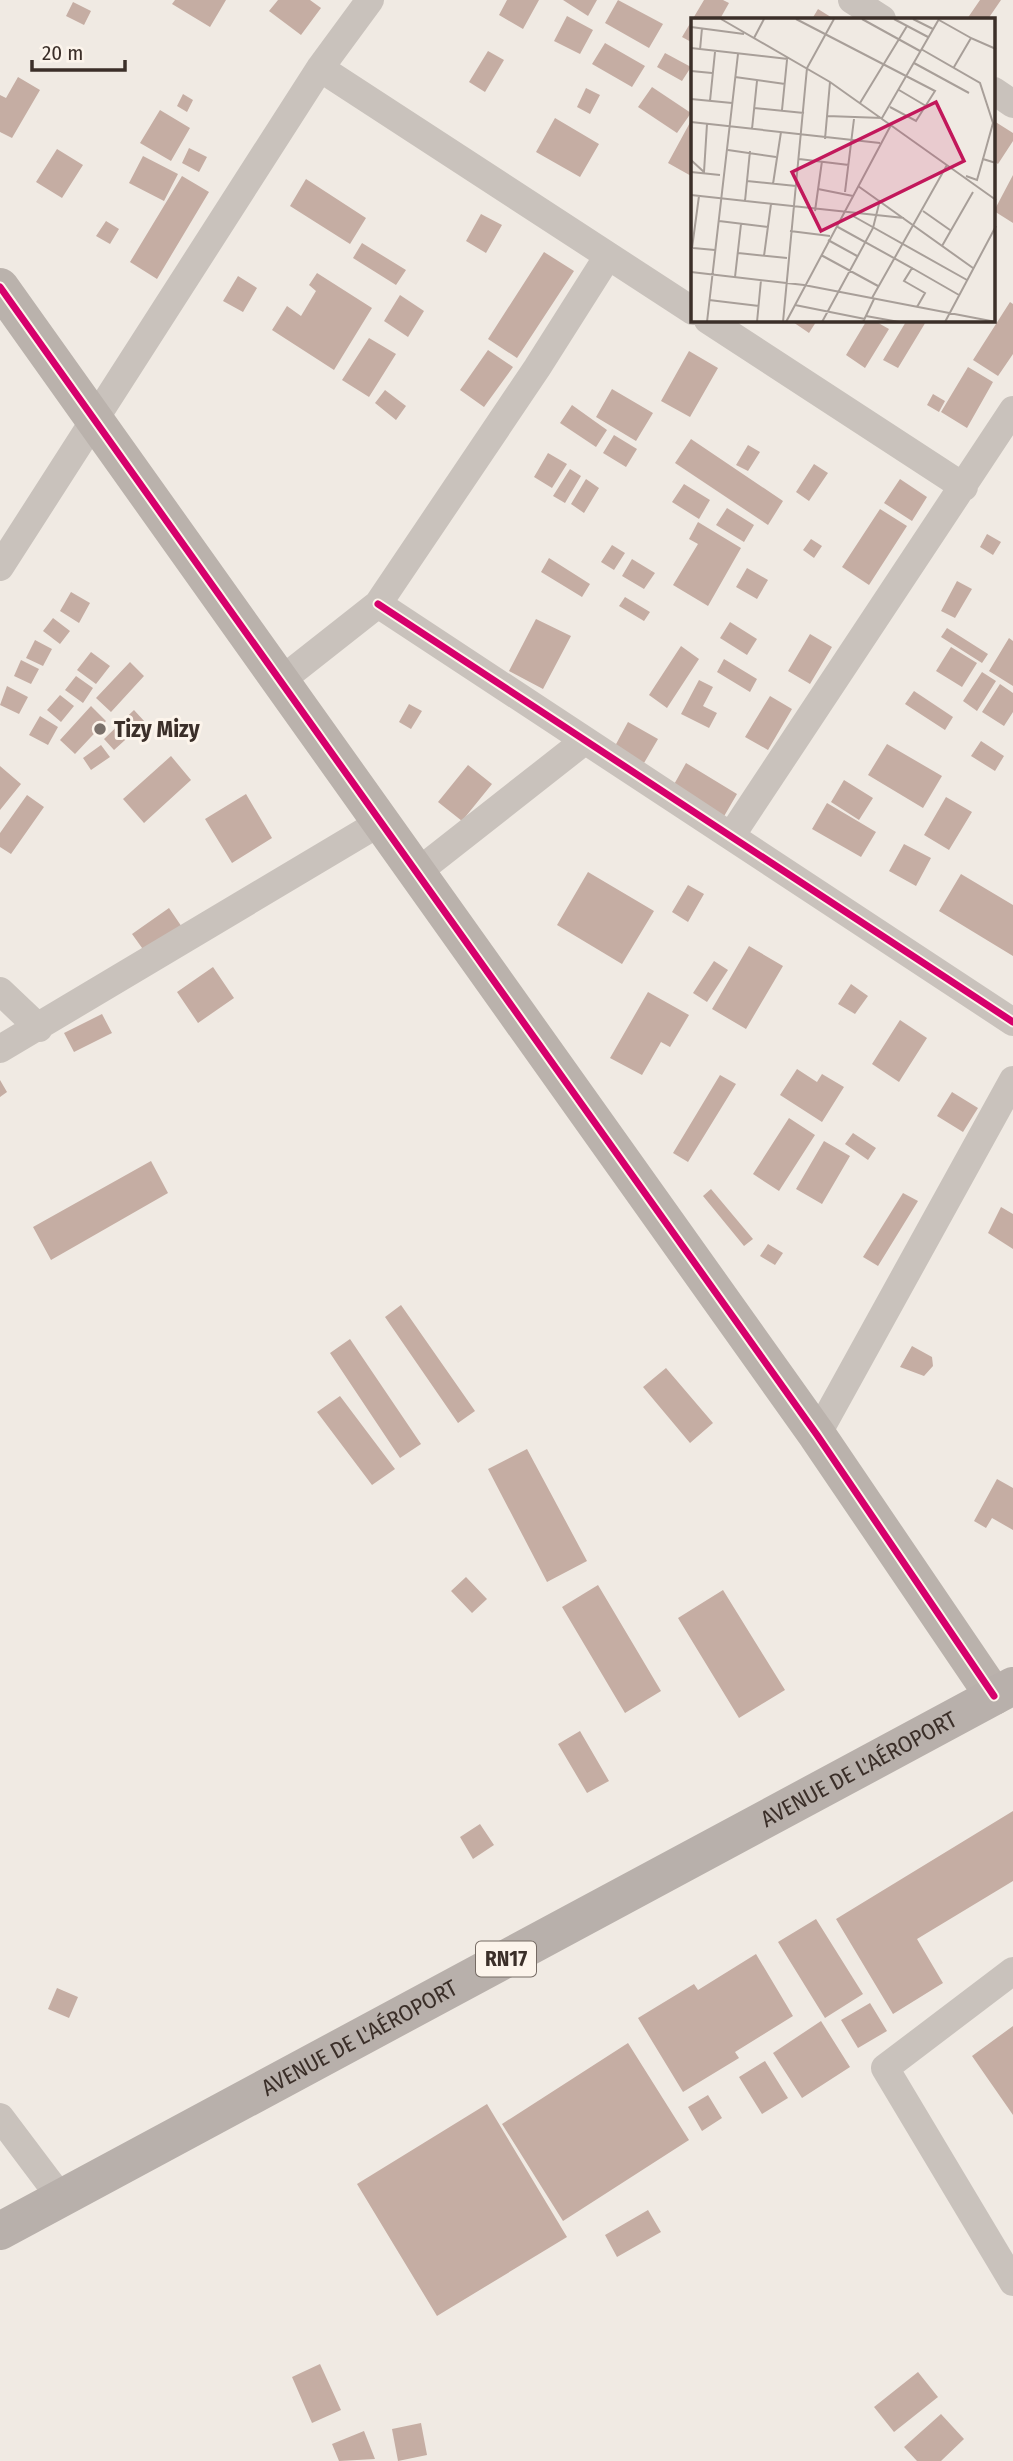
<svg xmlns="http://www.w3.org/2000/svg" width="1013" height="2461" font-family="'Fira Sans Condensed',sans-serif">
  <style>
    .building { fill: #c5ada3 }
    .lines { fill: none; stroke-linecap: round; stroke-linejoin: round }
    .street { stroke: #c9c2bc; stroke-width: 28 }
    .secondary { stroke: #bab2ac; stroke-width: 38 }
    .primary { stroke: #b8b0ab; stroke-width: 38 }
    .cycleway-casing { stroke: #fcf4eb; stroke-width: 11 }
    .cycleway { stroke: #d6006c; stroke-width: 7 }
    .poi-dot { fill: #7a706a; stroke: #fcf4eb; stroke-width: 2.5 }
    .labels { text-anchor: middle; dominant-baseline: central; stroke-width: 6; stroke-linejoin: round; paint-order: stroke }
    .shield { fill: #fcf4eb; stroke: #756a63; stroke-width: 2 }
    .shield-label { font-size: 21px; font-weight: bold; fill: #3b2f29 }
    .poi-label { font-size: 23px; font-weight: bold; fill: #3b2f29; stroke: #fcf4eb; text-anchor: start }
    .street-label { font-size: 23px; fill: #3b2f29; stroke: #fcf4eb }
    .inset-road { fill: none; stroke: #a89f99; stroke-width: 2 }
    .view { fill: #c2185b; fill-opacity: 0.15; stroke: #c2185b; stroke-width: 3.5 }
    .inset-edge { fill: none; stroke: #3b2f29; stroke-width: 3.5 }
  </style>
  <rect width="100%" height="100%" fill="#f0eae3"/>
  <!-- building -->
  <path class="building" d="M175 0H226L210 27 172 4Z
    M278 0H310L321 8 301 35 269 11Z
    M507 0H539L523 29 499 15Z
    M563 0H597L588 16Z
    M618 0 663 24 649 48 605 23Z
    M704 0H723L729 3 720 19H693V43L682 37Z
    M980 0H1001L988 19H967Z
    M73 2 91 11 84 25 66 16Z
    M818 9 834 19H812Z
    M567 16 593 30 580 54 554 41Z
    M605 43 645 66 632 87 592 64Z
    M488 51 504 60 485 92 469 82Z
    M665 53 691 67 682 81 657 67Z
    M18 77 40 90 12 138 0 132V95L6 98Z
    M652 87 691 113 677 133 638 107Z
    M586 88 600 95 590 114 577 107Z
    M183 94 193 100 187 112 177 106Z
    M160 110 190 128 171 161 140 143Z
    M693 117V177L668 163Z
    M555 118 599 144 580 177 536 152Z
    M994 121 1013 133V141L998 164 994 161Z
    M189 148 207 157 199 172 182 163Z
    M57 149 83 165 62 198 36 182Z
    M143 156 178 174 164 201 129 183Z
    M1013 175V223L994 211Z
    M182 176 209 192 157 279 130 262Z
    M306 179 366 218 350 244 290 206Z
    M481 214 502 225 486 253 466 241Z
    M106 221 119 229 110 244 96 236Z
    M362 243 406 270 396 285 353 258Z
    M544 252 574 271 517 358 488 339Z
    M317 273 372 308 334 370 272 330 287 306 301 316 316 291 309 285Z
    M238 276 257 288 243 312 223 301Z
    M400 295 424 311 408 337 384 321Z
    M1010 302 1013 304V354L998 376 973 360Z
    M790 320H814L816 322 809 333Z
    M867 320H873L889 329 865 368 846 355Z
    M907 320H927L898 368 883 360Z
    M369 338 396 354 369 397 342 380Z
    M488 350 513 367 484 407 460 390Z
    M689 351 718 368 690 417 661 401Z
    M968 367 993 382 967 428 941 412Z
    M612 389 653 413 636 441 596 417Z
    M385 390 406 406 396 420 375 403Z
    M933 394 945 401 939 412 927 405Z
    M572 405 607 430 596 447 560 423Z
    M614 435 637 449 626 467 603 453Z
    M691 439 783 501 768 525 675 463Z
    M748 445 760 452 748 471 736 465Z
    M548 453 567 464 552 488 534 477Z
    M814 464 828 473 809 501 796 492Z
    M570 469 581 476 565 503 553 496Z
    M586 479 599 488 584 513 571 504Z
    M900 479 927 497 912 521 884 503Z
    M684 484 710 500 699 519 672 502Z
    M727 508 754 525 744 542 716 525Z
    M880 509 907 526 869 585 842 567Z
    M698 522 741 548 708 606 673 585 698 544 689 539Z
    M987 534 1001 542 993 555 980 547Z
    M811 539 822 546 814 558 803 550Z
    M612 545 625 553 614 570 601 562Z
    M549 558 590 584 582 597 541 572Z
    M632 559 655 573 644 589 622 576Z
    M747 568 768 580 757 599 736 587Z
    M957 581 972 589 955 618 941 611Z
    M71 592 90 603 79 623 60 611Z
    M625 597 650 612 644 621 619 606Z
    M53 618 70 631 60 644 43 631Z
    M536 619 571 636 543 689 509 671Z
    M730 622 757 639 747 655 720 638Z
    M947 628 988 654 982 663 941 637Z
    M810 634 832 647 810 684 788 671Z
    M1009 638 1013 641V686L989 671Z
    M35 640 52 649 43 666 26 658Z
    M681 646 699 659 667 708 649 695Z
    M951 647 977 663 962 687 936 671Z
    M91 652 110 666 96 684 77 670Z
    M724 659 757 679 750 692 717 672Z
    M21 660 39 669 31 684 14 676Z
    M130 662 144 676 111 712 96 698Z
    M982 672 996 681 977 711 963 701Z
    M76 676 93 688 83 703 65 690Z
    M699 680 713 687 703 706 717 713 709 728 681 714Z
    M1000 684 1013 693V712L1004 726 982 712Z
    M7 686 28 697 19 714 0 705Z
    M914 691 953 717 945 730 905 704Z
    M60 695 74 706 61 722 47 710Z
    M770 696 792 709 768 750 745 737Z
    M409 704 422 711 411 729 399 722Z
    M91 706 106 721 75 754 60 740Z
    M134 710 145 722 114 750 104 739Z
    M40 716 58 727 48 745 29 735Z
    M628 722 658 739 644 763 615 746Z
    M981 741 1004 756 995 771 971 756Z
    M887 744 942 776 923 808 868 775Z
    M101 745 110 757 91 770 83 758Z
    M171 756 191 780 144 823 123 799Z
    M686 763 737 794 723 818 672 788Z
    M468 765 492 784 462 821 438 802Z
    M0 766 21 784 0 810Z
    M844 780 873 798 859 820 831 802Z
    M246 794 272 838 232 863 205 819Z
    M27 795 44 807 11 854 0 847V833Z
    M946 797 972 812 949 850 924 835Z
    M827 803 876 832 861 857 812 829Z
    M904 844 931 858 916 886 889 871Z
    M588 872 654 911 622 964 557 925Z
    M961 874 1013 905V956L939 911Z
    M688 885 704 894 688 922 672 912Z
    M169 908 186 933 150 959 132 934Z
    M749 946 783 966 746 1029 712 1009Z
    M714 961 728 970 707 1002 693 993Z
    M213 967 234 998 198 1023 177 992Z
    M851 984 868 996 855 1014 838 1004Z
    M648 992 689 1015 670 1047 661 1042 642 1075 610 1058Z
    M102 1014 112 1033 74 1052 64 1033Z
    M900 1020 927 1038 899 1082 872 1064Z
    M797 1069 817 1082 822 1074 844 1087 822 1122 780 1095Z
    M720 1075 736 1084 688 1162 673 1153Z
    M0 1080 7 1092 0 1097Z
    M952 1092 978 1108 963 1132 937 1116Z
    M789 1118 815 1135 779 1191 753 1174Z
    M853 1133 876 1148 868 1160 845 1144Z
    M824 1141 850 1156 822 1204 796 1189Z
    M151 1161 168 1193 51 1260 33 1227Z
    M711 1189 753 1239 744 1246 703 1196Z
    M903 1193 918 1201 878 1266 863 1257Z
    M1001 1207 1013 1214V1249L988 1233Z
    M768 1244 783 1253 775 1265 760 1256Z
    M401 1305 475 1411 458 1423 385 1317Z
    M350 1339 421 1444 400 1458 330 1353Z
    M912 1346 932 1357 933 1366 924 1376 900 1367Z
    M666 1368 713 1423 690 1443 643 1387Z
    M340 1396 395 1469 372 1485 317 1412Z
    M527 1449 587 1561 547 1582 488 1469Z
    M997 1479 1013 1488V1530L992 1518 986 1528 974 1521Z
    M466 1577 487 1599 472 1613 451 1591Z
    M598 1585 661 1691 625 1713 562 1607Z
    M723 1590 785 1690 739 1718 678 1618Z
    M580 1731 609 1781 587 1793 558 1744Z
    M1013 1811V1881L917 1939 943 1983 893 2014 836 1919Z
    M480 1824 494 1845 473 1859 460 1837Z
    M816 1919 863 1994 825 2018 778 1942Z
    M756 1954 793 2016 735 2052 739 2058 683 2092 638 2018 694 1984 698 1990Z
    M57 1988 78 1997 69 2018 48 2009Z
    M870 2003 887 2031 858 2048 841 2020Z
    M821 2021 850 2067 802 2098 773 2053Z
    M1013 2026V2115L972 2056Z
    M628 2043 689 2140 563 2221 502 2124Z
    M765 2061 788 2098 762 2114 739 2077Z
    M708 2095 722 2118 702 2131 688 2107Z
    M487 2104 567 2237 437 2316 357 2184Z
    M648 2210 661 2232 617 2257 605 2235Z
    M320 2364 341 2410 312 2423 292 2377Z
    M918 2372 938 2397 894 2432 874 2407Z
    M941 2414 964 2439 941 2461H917L904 2447Z
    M421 2423 427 2455 398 2461 392 2429Z
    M364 2431 375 2459 339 2461 332 2444Z"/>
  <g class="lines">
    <!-- street -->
    <path class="street" d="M852 0 882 19
      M320 68 693 311
      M994 91 1013 104
      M708 320 964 487
      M0 567 320 68 370 0
      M378 604 1013 1022
      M279 682 378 604 537 368 608 256
      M731 836 1013 410
      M415 874 583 742
      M0 991 39 1028
      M0 1049 379 823
      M817 1435 1013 1080
      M1013 1971 885 2068 1013 2282
      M0 2117 61 2198"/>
    <!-- secondary -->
    <path class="secondary" d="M0 287 817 1435 994 1696"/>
    <!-- primary -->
    <path class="primary" id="s1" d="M0 2231 1013 1686"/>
    <!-- cycleway casing -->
    <g class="cycleway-casing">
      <path id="cycleway" d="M0 287 817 1435 994 1696
        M378 604 1013 1022"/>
    </g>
    <!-- cycleway -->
    <use href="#cycleway" class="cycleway"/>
  </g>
  <!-- markers -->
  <circle class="poi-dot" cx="100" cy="729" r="7"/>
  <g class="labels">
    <!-- shield labels -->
    <rect class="shield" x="476" y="1941.5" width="60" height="35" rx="5"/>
    <g class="shield-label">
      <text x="506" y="1959">RN17</text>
    </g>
    <!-- poi labels -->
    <g class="poi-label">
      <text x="114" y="729">Tizy Mizy</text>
    </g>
    <!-- street labels -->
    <g class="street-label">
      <text stroke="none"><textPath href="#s1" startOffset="975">AVENUE DE L'AÉROPORT</textPath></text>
      <text stroke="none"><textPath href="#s1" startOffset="408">AVENUE DE L'AÉROPORT</textPath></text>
    </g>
  </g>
  <!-- overview -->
  <g transform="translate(691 18)">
    <rect width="304" height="304" fill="#f0eae3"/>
    <path class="inset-road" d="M30 1 139 64 305 182M105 1 244 73 225 103 199 89M171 1 229 33M203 1 237 19M222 1 242 11M248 2 280 20M0 9 53 16M63 20 73 1M0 30 97 41M230 31 289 65 302 105 292 141 305 145M9 32 11 10M223 45 278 75M263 49 280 20 305 31M0 53 21 55M44 59 94 66M208 72 235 88M0 81 41 85M19 83 24 34M169 85 216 8M63 90 113 95M91 92 96 42M136 98 191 100 248 1M0 104 189 125M61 111 66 63M134 121 139 64M37 132 85 139M108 141 158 147M0 142 13 154 16 106M0 154 29 157M275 158 286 162 292 141M56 163 105 168M82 166 90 114M167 168 282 250M127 171 162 178M154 174 163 101M0 177 213 200M54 183 59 133M124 193 131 143M232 193 259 212M162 198 276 262M28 203 77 209M145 208 221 250 213 263 234 275 226 289M99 213 139 218M137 222 166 238M251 228 282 174M1 230 8 178M2 230 24 232M47 235 96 240M130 237 187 268M73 238 80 186M221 250 268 277M0 254 113 267 305 304M44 259 50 206M181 280 256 147M18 282 68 288M104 287 174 301M175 298 208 304M16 304 47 36M66 304 70 262M92 304 116 50 143 1M95 304 200 107M131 304 182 210 189 182M172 304 183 281M254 304 305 208"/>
    <path class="view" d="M245 84 273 143 130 213 101 154Z"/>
    <rect width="304" height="304" class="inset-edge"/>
  </g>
  <!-- scale -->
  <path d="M32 60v10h93v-10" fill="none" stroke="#3b2f29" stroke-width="3.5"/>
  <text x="42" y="60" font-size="21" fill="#3b2f29" stroke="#fcf4eb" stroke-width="5" paint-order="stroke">20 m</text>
</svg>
